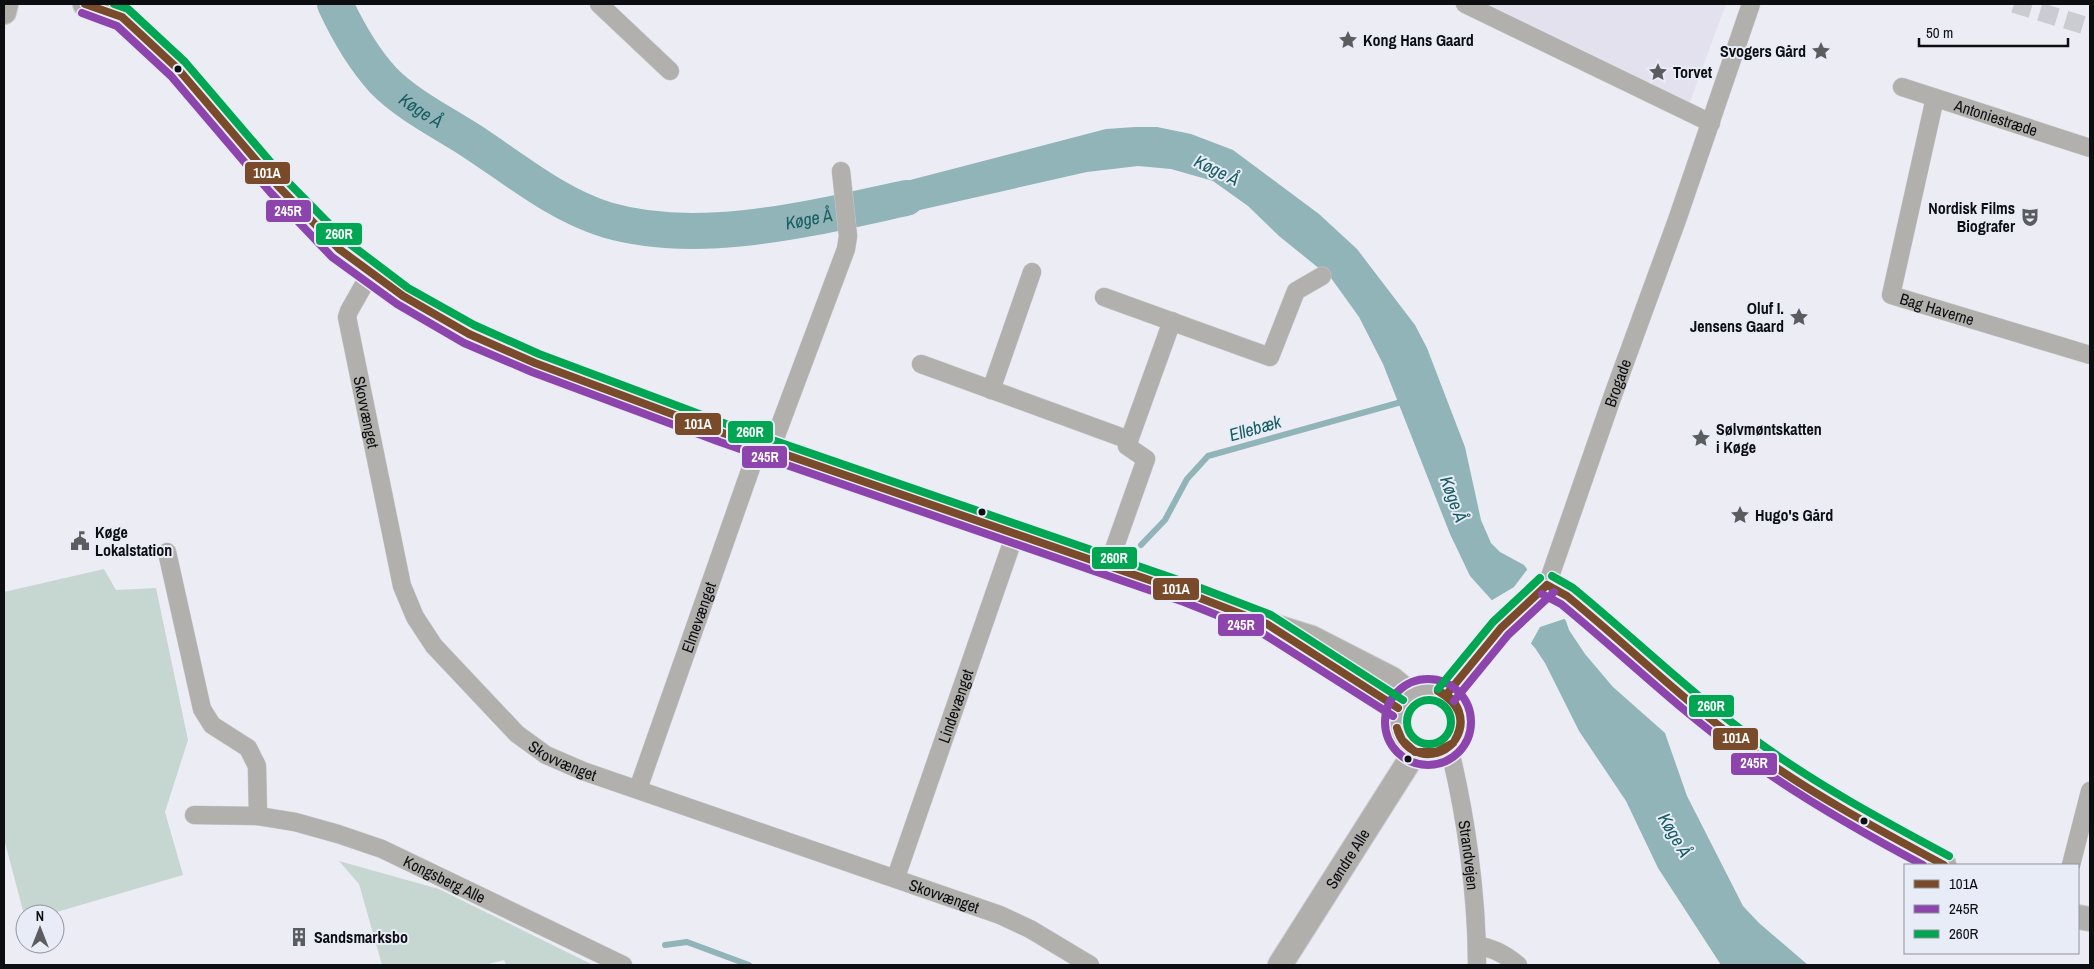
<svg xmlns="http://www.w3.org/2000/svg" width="2094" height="969" font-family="'Archivo Narrow',sans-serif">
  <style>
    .commercial { fill: #e4e1ef }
    .green { fill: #c6d7d1 }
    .water { fill: #90b4b8 }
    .pier { fill: #ecedf4 }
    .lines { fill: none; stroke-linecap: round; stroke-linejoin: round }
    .stream { stroke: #90b4b8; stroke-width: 6 }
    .river { stroke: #90b4b8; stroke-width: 36 }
    .street-tunnel { stroke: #caccd2; stroke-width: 18; stroke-dasharray: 18 9; stroke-linecap: butt }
    .street-casing { stroke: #c9cacf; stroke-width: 19 }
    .secondary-casing { stroke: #c9cacf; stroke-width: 26 }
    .street { stroke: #b1b0ac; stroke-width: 18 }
    .secondary { stroke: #b0afac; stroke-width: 24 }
    .bus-1-casing { stroke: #e8ecf7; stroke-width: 11 }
    .bus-2-casing { stroke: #e8ecf7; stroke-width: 11 }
    .bus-3-casing { stroke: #e8ecf7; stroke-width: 11 }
    .bus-1 { stroke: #7a4b2a; stroke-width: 8 }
    .bus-2 { stroke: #8e44ad; stroke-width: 8 }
    .bus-3 { stroke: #00a651; stroke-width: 8 }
    .bus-dot { fill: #0c0e11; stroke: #e8ecf7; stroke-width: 2 }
    .labels { text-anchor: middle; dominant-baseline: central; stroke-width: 4; stroke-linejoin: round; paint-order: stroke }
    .poi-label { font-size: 16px; font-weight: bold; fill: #0c0e11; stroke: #e8ecf7; text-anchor: start }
    .street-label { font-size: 16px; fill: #0c0e11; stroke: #e8ecf7 }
    .water-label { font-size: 18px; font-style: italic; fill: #185d62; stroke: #e8ecf7 }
    .line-badge { stroke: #e8ecf7; stroke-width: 2 }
    .badge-label { font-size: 14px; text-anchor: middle; font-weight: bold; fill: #fff }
  </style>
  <rect width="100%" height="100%" fill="#ecedf4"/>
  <!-- commercial -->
  <path class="commercial" d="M1488 4H1726L1690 102Z"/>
  <!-- green -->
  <path class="green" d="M104 569 116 590 156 588 188 740 165 812 183 875 50 914H25V918L4 839V592Z
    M339 861 439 889 593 965H506L504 960 485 965H382L359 884Z"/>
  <!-- water -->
  <path class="water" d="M1135 127H1157L1191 134 1233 150 1319 214 1357 249 1415 325 1427 348 1465 447 1481 520 1491 543 1500 552 1524 565 1566 621 1569 630 1585 654 1613 687 1665 733 1687 796 1743 906 1759 923 1808 965H1721L1658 868 1626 801 1579 731 1545 663 1535 648 1470 576 1450 534 1383 364 1359 317 1331 278 1279 236 1248 206 1213 181 1171 169 1138 166 1087 172 858 224 856 194 1106 129Z"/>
  <!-- pier -->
  <path class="pier" d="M1529 567 1567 618 1540 627 1530 645 1489 602 1514 587Z"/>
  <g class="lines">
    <!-- stream -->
    <path class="stream" d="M1141 545 1165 520 1187 479 1208 456 1405 401
      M665 945 687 942 749 965"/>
    <!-- river -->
    <path class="river" id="s1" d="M335 4C348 32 362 57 383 80 406 104 442 122 470 140 513 168 557 205 607 220 700 247 813 218 906 198"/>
    <!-- street-tunnel -->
    <path class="street-tunnel" d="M2014 4 2090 27"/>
    <!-- street casing -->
    <g class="street-casing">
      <g id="street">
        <path d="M599 4 670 71"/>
        <path d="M1465 4 1711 123"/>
        <path id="s2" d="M1902 87 2090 148"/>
        <path id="s3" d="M1935 98 1891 295 2090 355"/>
        <path id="s4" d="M370 274 349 311 347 317 402 586 415 617 434 646 517 734 546 755 583 771 1000 915 1030 929 1090 965"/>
        <path d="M1104 297 1270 357 1296 291 1322 276"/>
        <path d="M921 364 1129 440"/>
        <path d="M991 390 1032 272"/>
        <path d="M771 449 846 249 848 236 841 171"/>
        <path d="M167 552 202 709 212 725 248 748 257 766 258 816"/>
        <path d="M1108 566 1146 459 1127 446 1172 321"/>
        <path id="s5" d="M1547 585 1613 395 1677 220 1751 4"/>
        <path id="s6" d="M1449 747C1466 815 1477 895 1477 965"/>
        <path id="s7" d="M638 789 759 445"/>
        <path id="s8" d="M194 815 258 816 295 822 338 834 382 849 623 965"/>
        <path d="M2071 865 2090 791"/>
        <path id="s9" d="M896 877 1015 534"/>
        <path d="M1477 946C1493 947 1506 955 1518 965"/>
      </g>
    </g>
    <!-- secondary casing -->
    <g class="secondary-casing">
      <g id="secondary">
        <path d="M85 4 122 17"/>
        <path d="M109 4 178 69 278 186 339 249 403 296 469 334 535 363 723 433 1187 593 1267 624 1312 638 1392 679 1410 694"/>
        <path d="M4 12 6 4"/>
        <path d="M1319 657 1398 708"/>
        <circle cx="1428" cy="722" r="33"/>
        <path d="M1446 695 1501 628 1547 585 1567 596C1620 639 1669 685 1721 727 1789 782 1867 824 1944 865"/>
        <path d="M2078 917 2090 919"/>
        <path id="s10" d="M1280 965 1415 752"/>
      </g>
    </g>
    <!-- street -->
    <use href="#street" class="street"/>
    <!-- secondary -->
    <use href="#secondary" class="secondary"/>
    <!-- bus-1 casing -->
    <g class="bus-1-casing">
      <path id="bus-1" d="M85 4 122 17 178 69 278 186 339 249 403 296 469 334 535 363 723 433 1187 593 1267 624 1398 708
        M1547 585 1567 596C1628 646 1684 701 1748 748 1810 793 1877 829 1944 865
        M1438 691C1459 698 1467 722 1455 740
        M1438 691C1458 703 1467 718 1455 740
        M1446 695 1501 628 1547 585
        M1397 728 1402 740 1415 752H1436L1453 743
        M1397 728C1403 755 1434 763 1453 743"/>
    </g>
    <!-- bus-2 casing -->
    <g class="bus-2-casing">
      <path id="bus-2" d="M82 13 117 26 171 76 270 192 332 257 397 304 464 343 532 372 720 442 1184 602 1262 633 1393 716
        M1542 594 1561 604C1622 654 1678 709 1742 755 1799 797 1861 832 1923 865
        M1385 722a43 43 0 1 1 86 0a43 43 0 1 1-86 0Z
        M1454 701 1508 635 1554 592"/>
    </g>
    <!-- bus-3 casing -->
    <g class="bus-3-casing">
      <path id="bus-3" d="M114 4 128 9 185 62 285 179 346 241 408 288 474 325 539 354 726 424 1190 584 1271 615 1403 700
        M1552 576 1573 588C1634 638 1690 693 1754 739 1815 784 1882 820 1949 856
        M1438 689 1493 622 1540 578
        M1407 722a22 22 0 1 1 44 0a22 22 0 1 1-44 0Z"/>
    </g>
    <!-- bus-1 -->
    <use href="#bus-1" class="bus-1"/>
    <!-- bus-2 -->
    <use href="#bus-2" class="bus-2"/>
    <!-- bus-3 -->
    <use href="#bus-3" class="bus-3"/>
  </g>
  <!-- icons -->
  <defs>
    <g id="sight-bare" transform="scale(1.5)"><path d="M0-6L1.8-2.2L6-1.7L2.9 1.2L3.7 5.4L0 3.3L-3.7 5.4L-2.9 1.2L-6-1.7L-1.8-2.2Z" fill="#5a5c60" stroke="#e8ecf7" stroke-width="2.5" paint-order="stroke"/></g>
    <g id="theatre-bare" transform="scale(1.5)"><path d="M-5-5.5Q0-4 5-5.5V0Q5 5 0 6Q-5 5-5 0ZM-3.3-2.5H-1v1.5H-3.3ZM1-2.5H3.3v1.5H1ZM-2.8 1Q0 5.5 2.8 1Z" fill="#5a5c60" stroke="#e8ecf7" stroke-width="2.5" paint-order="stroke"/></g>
    <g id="civic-bare" transform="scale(1.5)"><path d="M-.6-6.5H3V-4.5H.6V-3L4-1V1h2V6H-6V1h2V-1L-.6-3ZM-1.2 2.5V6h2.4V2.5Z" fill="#5a5c60" stroke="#e8ecf7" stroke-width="2.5" paint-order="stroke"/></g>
    <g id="building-bare" transform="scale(1.5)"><path d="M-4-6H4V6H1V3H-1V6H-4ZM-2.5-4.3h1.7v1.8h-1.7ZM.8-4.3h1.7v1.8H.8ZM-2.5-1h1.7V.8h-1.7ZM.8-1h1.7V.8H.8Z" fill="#5a5c60" stroke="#e8ecf7" stroke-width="2.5" paint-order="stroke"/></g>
  </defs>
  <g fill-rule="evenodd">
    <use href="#sight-bare" x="1348" y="40"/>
    <use href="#sight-bare" x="1821" y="51"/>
    <use href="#sight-bare" x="1658" y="72"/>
    <use href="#theatre-bare" x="2030" y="217"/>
    <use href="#sight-bare" x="1799" y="317"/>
    <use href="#sight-bare" x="1701" y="438"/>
    <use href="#sight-bare" x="1740" y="515"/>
    <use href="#civic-bare" x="80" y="541"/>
    <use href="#building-bare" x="299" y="937"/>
  </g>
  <!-- markers -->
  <g class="bus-dot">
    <circle cx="178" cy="69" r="4.5"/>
    <circle cx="982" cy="512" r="4.5"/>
    <circle cx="1408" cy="759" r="4.5"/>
    <circle cx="1864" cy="821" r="4.5"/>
  </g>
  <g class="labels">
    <!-- poi labels -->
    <g class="poi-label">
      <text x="1363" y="40">Kong Hans Gaard</text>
      <text x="1806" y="51" text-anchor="end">Svogers Gård</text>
      <text x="1673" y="72">Torvet</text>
      <text x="2015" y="208" text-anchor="end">Nordisk Films<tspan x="2015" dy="18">Biografer</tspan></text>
      <text x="1784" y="308" text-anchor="end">Oluf I.<tspan x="1784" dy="18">Jensens Gaard</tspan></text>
      <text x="1716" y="429">Sølvmøntskatten<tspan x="1716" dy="18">i Køge</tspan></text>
      <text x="1755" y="515">Hugo's Gård</text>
      <text x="95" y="532">Køge<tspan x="95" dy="18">Lokalstation</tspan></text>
      <text x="314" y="937">Sandsmarksbo</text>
    </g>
    <!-- street labels -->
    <g class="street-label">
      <text stroke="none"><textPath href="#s2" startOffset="99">Antoniestræde</textPath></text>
      <text stroke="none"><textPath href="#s3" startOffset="250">Bag Haverne</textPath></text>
      <text stroke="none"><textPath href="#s5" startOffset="214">Brogade</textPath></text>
      <text stroke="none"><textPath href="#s4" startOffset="146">Skovvænget</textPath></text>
      <text stroke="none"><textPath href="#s7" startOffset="182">Elmevænget</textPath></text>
      <text stroke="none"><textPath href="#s9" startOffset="181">Lindevænget</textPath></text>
      <text stroke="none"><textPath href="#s4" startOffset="566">Skovvænget</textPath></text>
      <text stroke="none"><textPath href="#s6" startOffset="110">Strandvejen</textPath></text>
      <text stroke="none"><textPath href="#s10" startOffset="126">Søndre Alle</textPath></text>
      <text stroke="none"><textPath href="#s8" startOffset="262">Kongsberg Alle</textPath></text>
      <text stroke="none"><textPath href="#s4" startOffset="971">Skovvænget</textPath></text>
    </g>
    <!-- water labels -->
    <g class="water-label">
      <text stroke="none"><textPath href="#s1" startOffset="139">Køge Å</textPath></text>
      <text transform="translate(1217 170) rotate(26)">Køge Å</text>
      <text stroke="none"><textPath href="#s1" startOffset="559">Køge Å</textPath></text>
      <text transform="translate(1255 428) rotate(-16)">Ellebæk</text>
      <text transform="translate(1454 499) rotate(70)">Køge Å</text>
      <text transform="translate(1675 835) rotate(60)">Køge Å</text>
    </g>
  </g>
  <g class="line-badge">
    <rect x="244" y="161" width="47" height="24" rx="5" fill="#7a4b2a"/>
    <rect x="265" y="199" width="47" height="24" rx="5" fill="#8e44ad"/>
    <rect x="315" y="222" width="48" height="24" rx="5" fill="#00a651"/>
    <rect x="674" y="412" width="48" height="24" rx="5" fill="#7a4b2a"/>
    <rect x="727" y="420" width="47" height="24" rx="5" fill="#00a651"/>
    <rect x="741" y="445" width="47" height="24" rx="5" fill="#8e44ad"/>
    <rect x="1091" y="546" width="47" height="24" rx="5" fill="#00a651"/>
    <rect x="1152" y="577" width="48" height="24" rx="5" fill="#7a4b2a"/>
    <rect x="1217" y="613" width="48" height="24" rx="5" fill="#8e44ad"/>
    <rect x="1688" y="694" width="47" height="24" rx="5" fill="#00a651"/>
    <rect x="1712" y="727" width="47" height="24" rx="5" fill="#7a4b2a"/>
    <rect x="1730" y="752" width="48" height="24" rx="5" fill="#8e44ad"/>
  </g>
  <g class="badge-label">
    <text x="267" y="178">101A</text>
    <text x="288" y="216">245R</text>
    <text x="339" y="239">260R</text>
    <text x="698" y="429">101A</text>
    <text x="750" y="437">260R</text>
    <text x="765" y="462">245R</text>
    <text x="1114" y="563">260R</text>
    <text x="1176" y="594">101A</text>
    <text x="1241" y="630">245R</text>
    <text x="1711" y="711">260R</text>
    <text x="1736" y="743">101A</text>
    <text x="1754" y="768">245R</text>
  </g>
  <!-- border -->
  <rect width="2094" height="969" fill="none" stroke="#0c0e11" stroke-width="10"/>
  <!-- legend -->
  <rect x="1904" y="864" width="175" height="90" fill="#e8ecf7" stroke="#90939b"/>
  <rect x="1914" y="880" width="25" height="8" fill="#7a4b2a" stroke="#90939b"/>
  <text x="1949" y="889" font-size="15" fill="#0c0e11">101A</text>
  <rect x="1914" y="905" width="25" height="8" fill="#8e44ad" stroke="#90939b"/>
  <text x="1949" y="914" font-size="15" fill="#0c0e11">245R</text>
  <rect x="1914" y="930" width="25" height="8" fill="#00a651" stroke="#90939b"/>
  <text x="1949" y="939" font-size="15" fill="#0c0e11">260R</text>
  <!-- north arrow -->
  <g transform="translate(40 929)"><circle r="24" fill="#e8ecf7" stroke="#90939b"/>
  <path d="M0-4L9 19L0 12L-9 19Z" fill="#5a5c60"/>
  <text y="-8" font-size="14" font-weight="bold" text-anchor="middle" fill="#0c0e11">N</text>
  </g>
  <!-- scale -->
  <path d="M1919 38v8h149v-8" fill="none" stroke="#0c0e11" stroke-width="2.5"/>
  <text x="1926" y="38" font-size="15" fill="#0c0e11" stroke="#e8ecf7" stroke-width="4" paint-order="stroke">50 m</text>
</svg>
